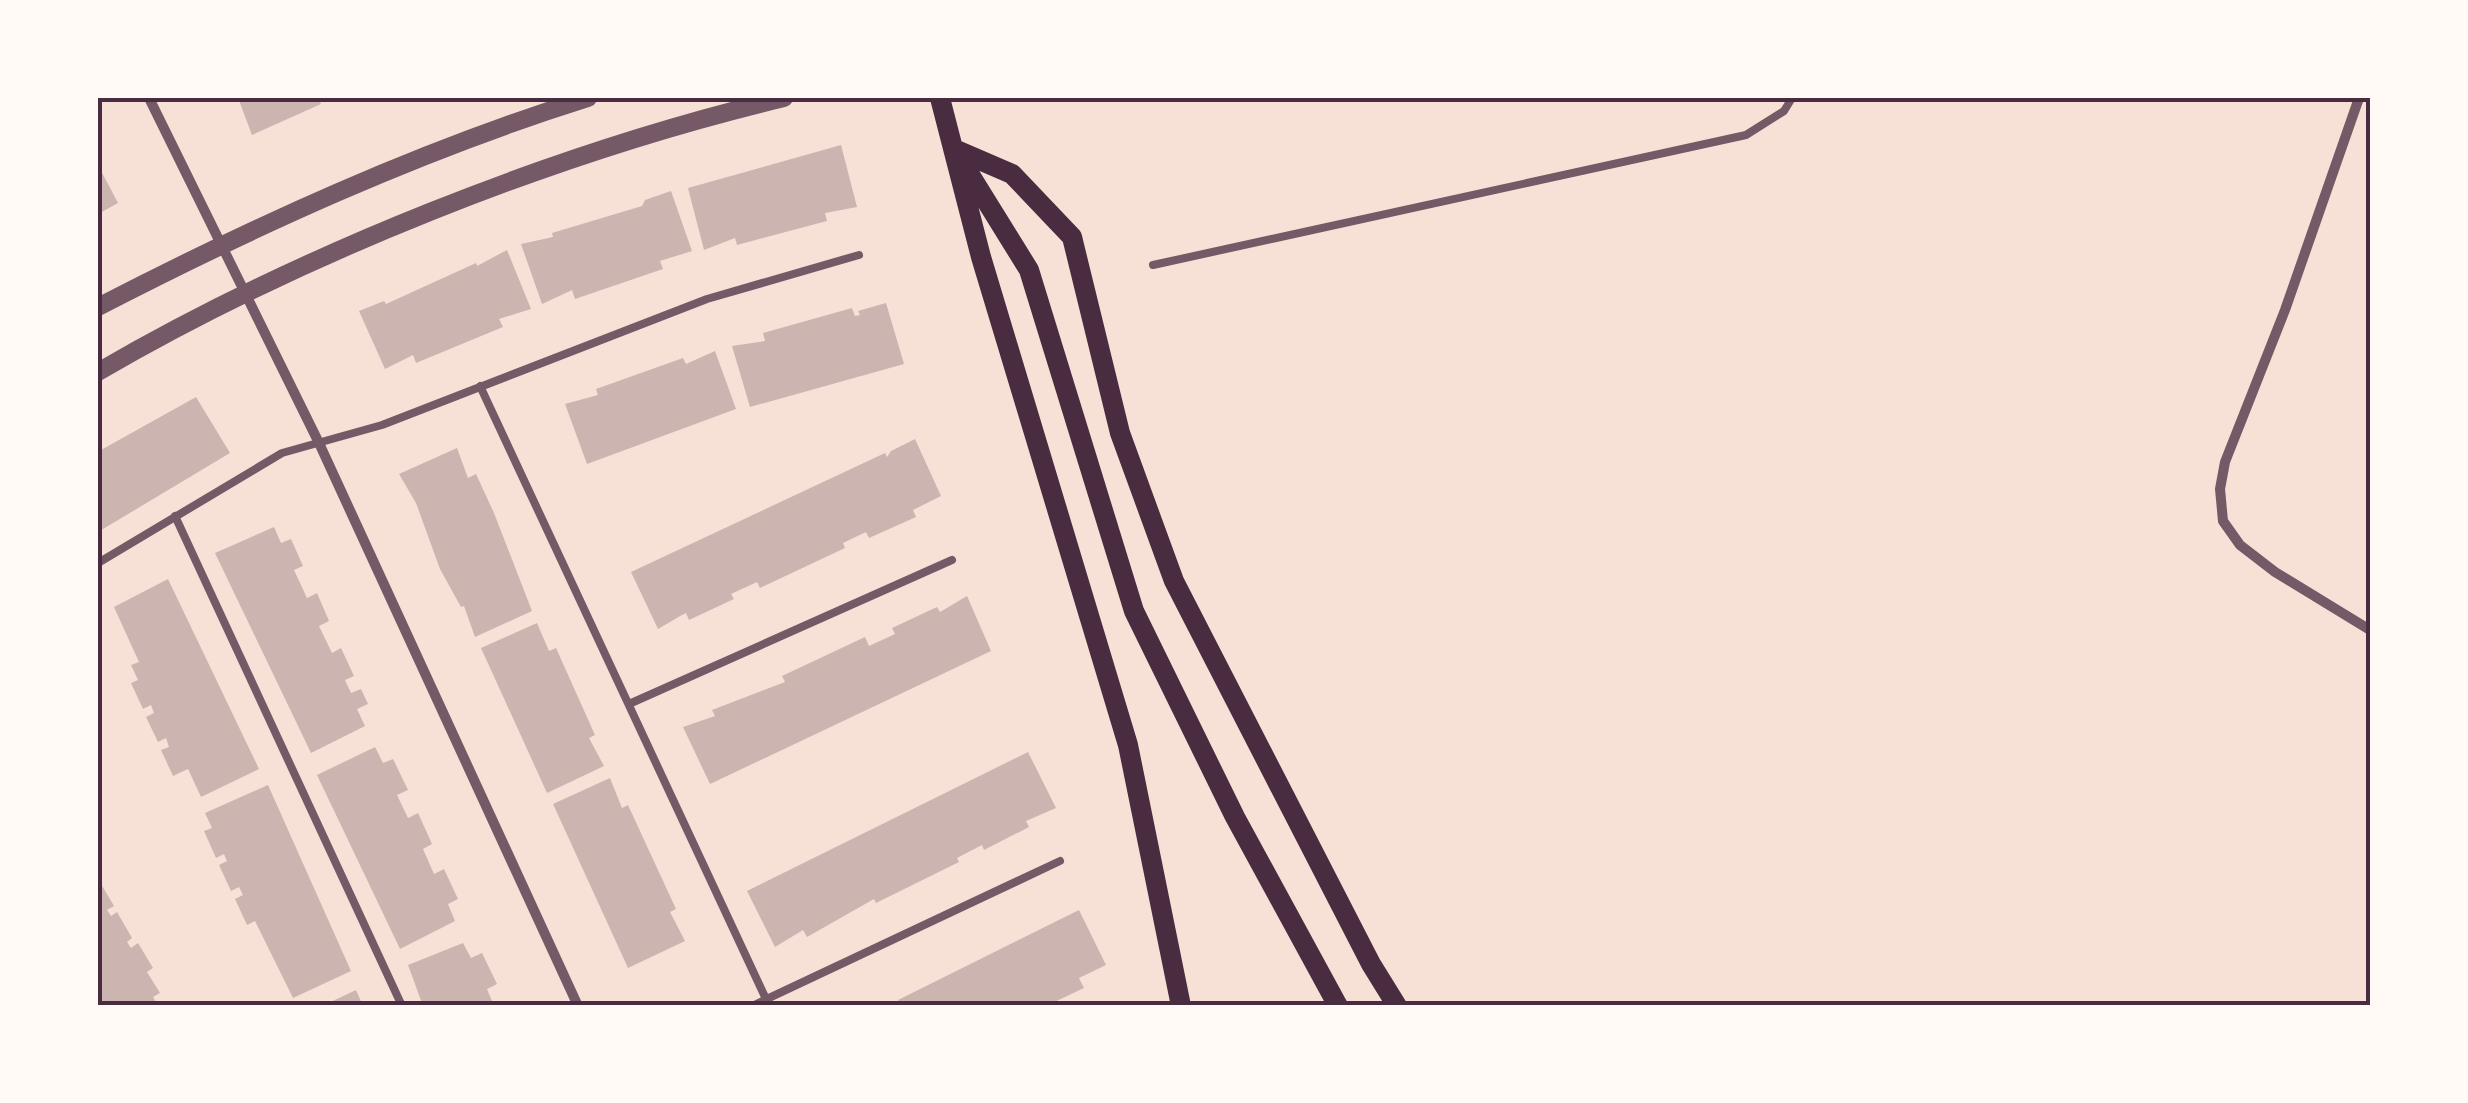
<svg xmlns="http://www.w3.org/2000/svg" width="2468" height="1103" font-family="Overpass,sans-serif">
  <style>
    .building { fill: #ccb4b1 }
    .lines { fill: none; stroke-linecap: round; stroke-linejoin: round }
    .service { stroke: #755966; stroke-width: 8 }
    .minor { stroke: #755966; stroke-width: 10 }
    .tertiary { stroke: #755966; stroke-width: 18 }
    .secondary { stroke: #4a2c40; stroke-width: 20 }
    .neatline { fill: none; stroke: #4a2c40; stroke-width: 4 }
  </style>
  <rect width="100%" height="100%" fill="#f7e1d7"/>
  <!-- building -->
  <path class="building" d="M238 98H318L321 104 252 135Z
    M841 145 857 207 825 213 827 221 737 245 735 238 704 250 688 188Z
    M98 165 118 203 98 214Z
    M671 191 692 251 660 261 663 269 575 299 572 290 568 292 542 304 521 244 553 237 552 233 642 206 645 200Z
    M507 250 531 309 499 319 503 327 416 363 413 355 385 369 359 311 384 301 386 304 476 263 477 266Z
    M886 303 904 364 750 407 732 346 765 341 763 333 852 308 855 316 860 315 858 311Z
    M715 351 736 409 587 464 565 404 598 395 596 389 683 358 686 364Z
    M196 397 230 453 98 532V456L101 450Z
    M915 439 941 496 913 510 916 517 869 538 866 532 843 543 845 548 760 588 757 582 731 594 734 599 689 620 686 613 682 615 658 629 631 572 885 453 887 457 891 451Z
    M457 448 468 478 476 474 494 513 532 611 475 637 464 606 461 607 440 569 416 503 399 474Z
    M274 527 281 543 291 539 303 566 294 570 307 598 317 593 329 621 319 626 332 653 341 648 354 676 345 680 351 693 361 689 368 704 357 709 365 726 311 753 215 553Z
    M168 579 259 769 201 797 188 769 173 776 161 750 169 747 166 738 158 742 146 717 154 713 151 705 143 709 131 683 138 680 131 665 139 662 114 607Z
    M967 596 991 651 710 784 683 727 715 716 712 710 785 682 782 676 865 637 869 646 895 634 892 628 937 607 940 612Z
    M537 623 549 651 556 648 595 735 589 738 604 766 547 793 481 648Z
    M375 747 383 763 393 759 408 790 397 795 408 818 418 813 432 844 423 849 434 874 444 869 458 899 448 904 455 921 400 949 317 775Z
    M1028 752 1056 808 1026 821 1029 827 984 850 982 845 957 858 959 862 876 903 874 899 807 937 803 930 775 947 747 891Z
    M610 778 622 808 628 805 676 909 670 912 685 941 628 968 553 804Z
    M268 785 351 971 293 998 255 921 247 925 235 899 243 895 239 887 231 891 219 865 227 861 224 854 216 858 204 831 212 828 205 813Z
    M98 879 114 906 107 910 111 916 117 912 132 938 127 942 131 948 138 943 153 968 147 972 160 993 153 997 158 1006H98Z
    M1079 910 1106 965 1079 978 1084 988 1046 1006H901L898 1000Z
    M463 943 471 958 482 953 497 984 487 989 494 1006H423L408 965Z
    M356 990 363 1006H322Z"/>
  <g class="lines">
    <!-- service -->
    <path class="service" d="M1153 265 1746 135 1784 111 1792 98
      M480 386 766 999
      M175 516 402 1006
      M98 563 282 453 382 425 707 299 859 255
      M629 704 952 560
      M752 1006 1060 861"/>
    <!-- minor -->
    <path class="minor" d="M149 98 319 443 578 1006
      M2359 98 2285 310 2225 462 2220 489 2223 521 2240 545 2275 572 2370 630"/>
    <!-- tertiary -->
    <path class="tertiary" d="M98 307C255 226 419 151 588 98
      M98 372C299 255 557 152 784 98"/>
    <!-- secondary -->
    <path class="secondary" d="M940 98 981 257 1128 745 1181 1006
      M954 149 1012 174 1072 237 1120 433 1174 581 1371 964 1397 1006
      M954 149 1029 270 1134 611 1235 817 1338 1006"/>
  </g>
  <!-- border -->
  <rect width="2468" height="1103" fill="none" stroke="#fffaf5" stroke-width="200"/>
  <rect x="100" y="100" width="2268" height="903" class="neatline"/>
</svg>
